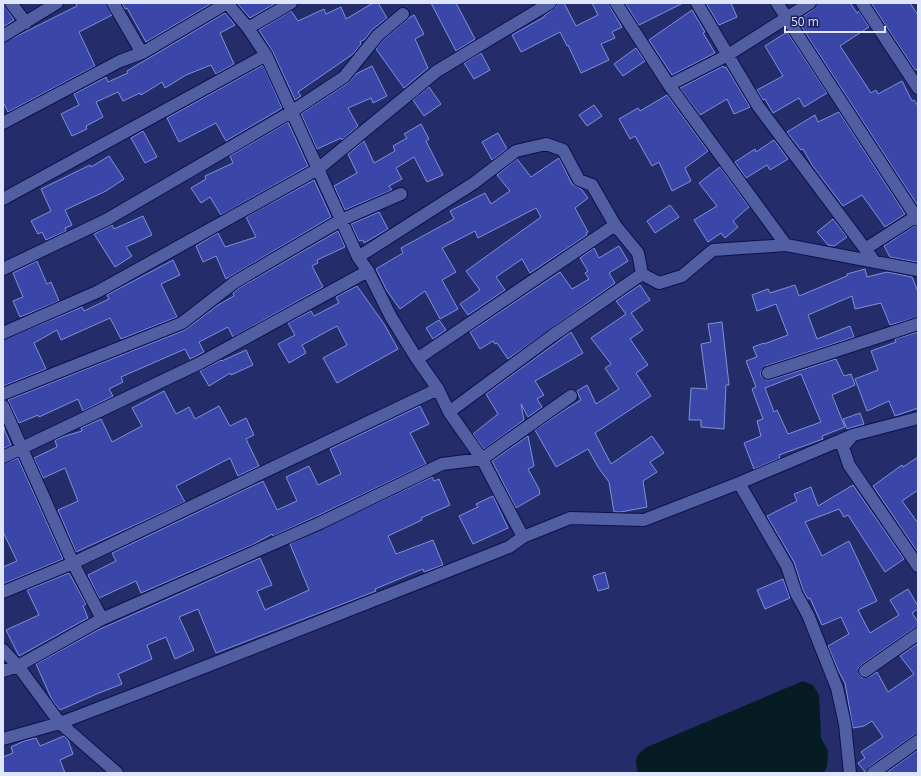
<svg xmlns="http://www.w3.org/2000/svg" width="921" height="776" font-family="'Open Sans',sans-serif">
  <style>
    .water { fill: #051d22 }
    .building { fill: #3a46a8; stroke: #8091d8; fill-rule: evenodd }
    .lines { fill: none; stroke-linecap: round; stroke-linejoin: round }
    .minor-casing { stroke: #0f104d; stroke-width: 14 }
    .minor { stroke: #515fa2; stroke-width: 12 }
  </style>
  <rect width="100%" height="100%" fill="#242c6a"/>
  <!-- water -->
  <path class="water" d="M803 681 813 685 819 695 821 738 828 751 827 766 824 773H638C635 759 634 756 647 747Z"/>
  <!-- building -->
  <path class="building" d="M3 3 14 20 3 27Z
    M76 3H106L112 15 79 32 95 66 8 112 3 102V43L77 6Z
    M122 3H212L146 42 127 8 125 9Z
    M237 3H276L250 18Z
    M373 3H378L387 18 373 29 365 39 360 42 361 44 353 54 298 92 301 96 295 100 273 52 259 30 291 11 298 21 324 9 326 14 341 7 346 19Z
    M431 3H456L475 39 456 51Z
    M557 3H564L576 26 598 15 592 3H609L610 7 622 27 612 32 615 38 601 44 609 60 581 73 568 45 567 46 560 32 521 52 512 35 544 17V16L556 7Z
    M625 3H683L639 25Z
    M706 3H731L737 17 719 25Z
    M817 3H850L857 13 859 11 869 27 840 46 871 93 876 90 878 94 902 81 912 101 914 100 918 106V206L797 20 814 9Z
    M871 3H910L918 15V69L915 70Z
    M692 10 705 32 703 33 715 53 672 75 649 40Z
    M225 13 235 25 220 33 234 64 216 74 211 65 186 75 165 88 162 82 141 95 140 93 123 101 118 92 96 102 103 117 86 126 87 129 72 136 61 114 79 105 74 94 106 77 108 82 128 73 127 71Z
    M414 15 424 34 415 39 428 68 404 88 376 49 383 40 409 18Z
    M787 32 827 93 804 107 799 98 773 113 765 99 763 100 757 90 783 76 765 46Z
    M636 48 645 61 623 76 614 64Z
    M481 53 490 70 474 79 464 63Z
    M263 65 282 108 226 141 216 123 179 142 167 118Z
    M372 66 387 96 373 103 371 98 348 108 358 126 342 140 341 138 317 149 301 114 348 83 356 74Z
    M723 66 724 68 726 67 750 107 734 114 727 99 700 115 680 88Z
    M429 87 441 104 424 116 413 100Z
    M667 95 708 151 685 168 691 181 672 191 659 162 652 166 635 136 630 139 619 119 638 108 640 111Z
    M594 105 602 116 587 126 579 115Z
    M839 112 905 214 885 227 862 195 843 206 812 165 803 149 801 150 787 132 815 115 818 122Z
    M288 122 308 166 221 215 210 197 201 203 191 188 206 179 205 176 233 163 230 156Z
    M421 124 429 139 426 141 443 175 427 182 414 157 396 168 402 179 389 186 392 190 345 210 334 186 357 173 348 154 364 141 374 163 395 151 393 146 407 138 404 134Z
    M143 131 157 157 145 163 131 138Z
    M498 133 507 149 492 160 482 142Z
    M774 140 788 159 770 170 767 165 746 178 735 162 755 149 756 152Z
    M109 156 124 179 106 191 65 210 72 225 65 228 66 231 46 240 42 232 38 234 31 221 51 211 41 189 90 165 91 167Z
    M559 158 572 184 581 189 588 198 575 208 588 232 586 233 587 235 530 273 522 259 496 277 505 290 468 315 460 304 480 290 466 271 541 217 536 208 478 238 475 231 442 248 456 272 442 280 458 309 440 319 425 291 400 309 387 291 376 269 403 253 401 248 454 219 450 211 485 193 491 204 510 191 497 175 517 159 531 177Z
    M720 167 749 207 733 221 738 227 725 238 721 233 708 242 694 220 717 206 699 183Z
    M314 180 331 217 226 279 216 256 203 262 196 246 218 233 225 247 256 237 246 217Z
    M670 205 679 217 655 233 647 221Z
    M379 212 388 229 364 243 363 240 359 241 351 224Z
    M143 216 152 235 126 247 132 256 115 267 94 234 112 225 114 229Z
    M833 219 847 237 834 246 828 245 817 232Z
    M914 226 918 227V261L916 262 890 257 884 246Z
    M338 231 345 247 317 260 318 263 312 266 323 287 233 337 228 327 199 342 204 352 190 359 185 349 121 377 123 382 109 389 113 396 83 411 78 399 39 417 38 415 19 423 8 400 185 330 218 305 234 296 233 293 239 288Z
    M619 246 628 261 609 273 615 283 508 359 497 343 495 344 493 341 480 349 470 332 560 272 572 289 589 279 585 273 588 271 580 258 594 248 599 258Z
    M173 260 180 275 161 284 177 317 121 339 110 318 61 340 57 330 34 343 46 369 3 386V340L82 307 84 311 109 299 107 295Z
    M37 261 47 284 51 282 59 301 20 317 13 301 23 297 13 273Z
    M865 269 867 277 887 272 912 277 918 292V317L890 325 881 303 855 309 852 296 808 315 817 339 850 326 854 337 766 366 761 371V376L766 380H770L836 359 844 376 851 374 855 385 832 395 845 427 822 436 823 439 779 455 780 458 754 469 744 443 761 436 757 421 763 419 752 389 756 387 746 361 757 357 753 347 764 343V344L788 335 776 304 757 311 752 295 768 289 770 293 795 285 799 296 847 276V274ZM801 374 821 422 788 434 777 410 774 412 765 388Z
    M640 285 650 300 631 313 643 330 630 339 648 365 636 373 651 396 595 433 611 464 652 436 664 453 650 462 657 472 643 481 647 507 621 512H614L609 482 598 467 588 449 556 467 535 430 566 409 581 400 577 391 587 385 596 404 619 389 605 368 611 364 591 338 626 314 616 301Z
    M357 286 384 324 398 349 337 383 323 358 347 345 337 326 302 345 306 353 289 363 278 344 295 335 288 323 311 311 314 316 339 303 336 297Z
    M439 320 446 330 433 339 426 328Z
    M722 322 729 385H726L724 429 701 427V420H689L691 388 707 389 701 344 711 342 708 324Z
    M571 332 583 353 535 381 544 395 537 399 542 407 528 417 521 404 524 420 484 449 473 434 498 414 486 394Z
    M918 332V408L895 416 889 401 867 411 855 379 878 370 871 351 896 342 895 339Z
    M246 350 253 365 231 375 230 373 209 386 200 371 221 360 222 361Z
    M164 391 176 414 189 407 195 419 219 406 230 426 246 418 254 435 246 439 259 466 238 476 230 458 176 486 185 502 76 552 58 510 78 501 65 468 43 478 34 458 57 447 55 440 65 436 82 431 81 428 101 419 112 442 142 426 132 408Z
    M420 406 429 424 410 433 426 464 317 516 273 536 272 534 254 544 141 593 136 581 99 598 88 575 116 561 112 553 263 481 277 510 297 501 286 477 309 466 318 485 341 474 330 449Z
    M860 413 864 424 847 429 843 419Z
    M3 424 5 429H4L11 445 3 449Z
    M528 436 534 466 528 469 539 489 540 494 516 508 492 461Z
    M918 457V490L902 501 918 523V550L917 551 873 486 902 465 903 467Z
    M18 458 63 559 3 584V567L17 561 3 532V464Z
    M432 477 434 481 439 479 450 505 421 518 422 520 388 536 396 554 433 540 443 565 424 572 423 569 375 589 376 591 216 653 198 609 179 617 194 650 175 659 166 637 147 645 152 659 118 674 122 684 99 693 60 710 52 700 36 664 98 630 260 558 272 585 257 591 265 610 309 590 290 544Z
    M853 485 904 559 885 572 848 515 844 517 839 509 805 522 822 556 849 541 877 601 858 610 870 633 899 615 890 600 908 589 918 606V609L912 613 918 622V627L914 628 861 665 858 668 859 675 862 678 869 677 877 672 888 692 914 674 900 656 917 644 918 646V734L914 735 869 767 866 773 858 763 865 758 861 752 883 737 872 721 864 726 853 728 845 683 839 672 828 646 849 634 841 617 822 625 810 598 808 599 803 590 794 562 767 516 797 501 794 494 811 487 818 506Z
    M493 496 508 528 473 544 459 516 478 507 476 504Z
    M605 572 609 588 598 591 593 576Z
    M69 573 86 604 83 606 88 618 19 656 6 630 39 615 27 590Z
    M783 579 790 598 765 609 757 590Z
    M64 736 68 740 73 754 60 760 65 773H3V757L13 753 11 747 24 741 36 738 40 746Z
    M918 750V773H886Z"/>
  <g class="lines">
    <!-- minor casing -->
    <g class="minor-casing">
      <path id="minor" d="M11 3 26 23
        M113 3 142 53
        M616 3 669 85 786 245
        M697 3 758 106 875 262
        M777 3 918 220
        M862 3 918 88
        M248 28 291 3
        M3 36 57 3
        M669 85 728 55 810 3
        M3 123 120 61 142 53 227 3 248 28 266 55 358 257 368 271 391 317 417 359 438 389 449 412 482 459 523 537
        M3 199 266 55
        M865 249 918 215
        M358 257 474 183 516 151 546 144 563 150 579 180 592 185 615 225 638 253 642 274 659 283 682 276 713 250 786 245 918 270
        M3 269 106 220 291 112 344 77 378 35 403 14
        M3 333 97 292 318 169 437 71 550 3
        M417 359 615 225
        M768 373 918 324
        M3 394 182 323 235 282 341 220 401 194
        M3 406 73 563 102 619
        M449 412 552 336 642 274
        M918 418 853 435 843 447 849 465 918 566
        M3 457 200 363 368 271
        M739 483 787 566 796 593 808 615 837 688 845 724 850 773
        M3 592 73 563 438 389
        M3 650 18 666 60 723 117 773
        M3 671 18 666 102 619 320 523 442 464 482 459 571 396
        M865 671 918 634
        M3 739 60 723 141 692 509 547 523 537 570 518 644 520 739 483 853 435
        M873 773 918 741"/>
    </g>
    <!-- minor -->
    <use href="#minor" class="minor"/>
  </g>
  <!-- border -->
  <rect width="921" height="776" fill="none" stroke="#dee5fc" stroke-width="8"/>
  <!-- scale -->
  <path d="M785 26v6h100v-6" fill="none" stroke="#dee5fc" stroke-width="2"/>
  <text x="791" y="26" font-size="12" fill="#dee5fc" stroke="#1b215e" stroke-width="3" paint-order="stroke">50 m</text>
</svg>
